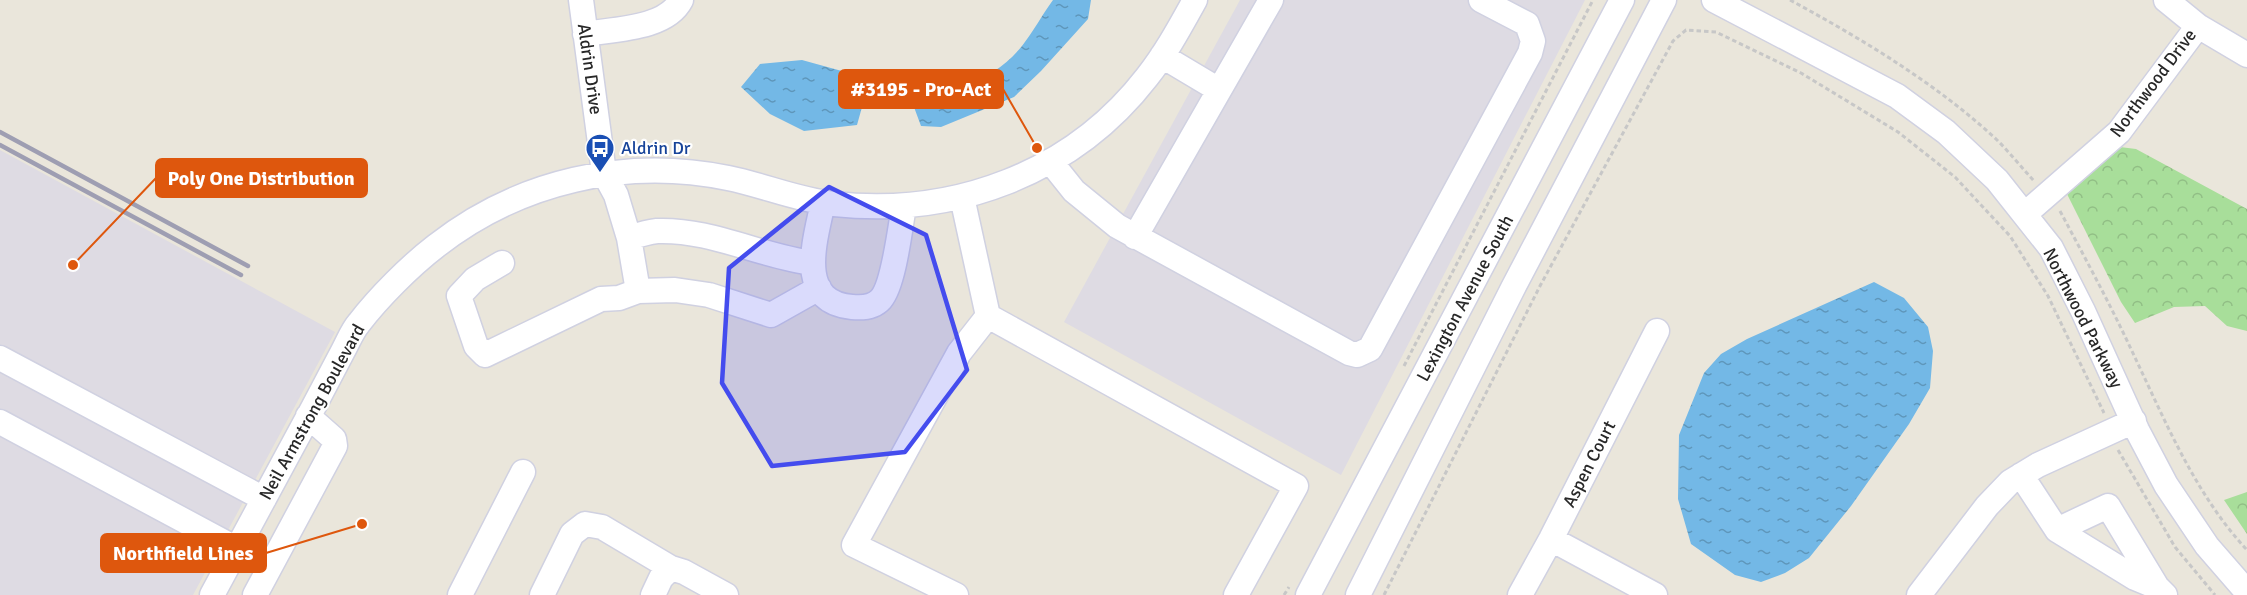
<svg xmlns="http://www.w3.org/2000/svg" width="2247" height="595" font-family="Signika,sans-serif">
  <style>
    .industrial { fill: #dedbe3 }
    .forest { fill: url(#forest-crowns) }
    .water { fill: url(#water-ripples) }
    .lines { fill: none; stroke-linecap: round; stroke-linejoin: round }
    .minor-casing { stroke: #d0d1e1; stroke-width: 27 }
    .path { stroke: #c7c7c7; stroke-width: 3; stroke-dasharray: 4.5 3; stroke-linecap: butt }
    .minor { stroke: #fff; stroke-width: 24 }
    .rail { stroke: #9e9eb2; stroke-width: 4.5 }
    .marked { fill: #444cee; fill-opacity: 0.2; stroke: #444cee; stroke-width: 4.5; stroke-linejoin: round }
    .labels { text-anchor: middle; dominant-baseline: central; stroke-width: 4.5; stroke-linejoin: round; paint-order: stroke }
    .street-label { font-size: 18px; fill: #282828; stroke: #fff }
    .transit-label { font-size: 18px; fill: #164399; stroke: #fff; text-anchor: start }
    .leader { fill: none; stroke: #de570d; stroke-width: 2 }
    .callout-dot { fill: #de570d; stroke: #fff; stroke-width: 2 }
    .callout { fill: #de570d; stroke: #de570d; stroke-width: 2 }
    .callout-label { font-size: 20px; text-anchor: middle; font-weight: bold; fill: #fff }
  </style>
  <defs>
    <pattern id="forest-crowns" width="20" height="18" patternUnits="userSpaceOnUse" patternTransform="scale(1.5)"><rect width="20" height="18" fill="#a8de9a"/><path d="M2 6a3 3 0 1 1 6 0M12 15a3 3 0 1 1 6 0" fill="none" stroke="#91be85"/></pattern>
    <pattern id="water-ripples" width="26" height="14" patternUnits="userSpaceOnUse" patternTransform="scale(1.5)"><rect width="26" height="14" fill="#73b8e6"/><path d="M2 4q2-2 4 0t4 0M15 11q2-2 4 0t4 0" fill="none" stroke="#5e96ba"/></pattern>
  </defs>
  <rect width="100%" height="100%" fill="#eae6db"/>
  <!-- industrial -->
  <path class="industrial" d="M1240 0H1585L1341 475 1064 322Z
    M0 150 335 332 193 595H0Z"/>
  <!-- forest -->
  <path class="forest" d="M2120 147 2136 149 2247 209V331L2227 326 2205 306 2174 307 2135 323 2121 302 2067 194Z
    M2247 492V534L2224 500Z"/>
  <!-- water -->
  <path class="water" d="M1053 0H1091L1088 19 1041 71 1014 97 941 127 921 126 911 99C955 88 991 84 1022 46 1033 32 1042 15 1053 0Z
    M802 60 849 73 869 82 857 125 804 131 770 114 741 87 760 64Z
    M1874 282 1904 298 1928 327 1933 351 1930 388 1909 424 1851 506 1809 558 1785 573 1761 582 1735 575 1691 544 1678 499 1679 435 1704 373 1721 354 1747 339Z"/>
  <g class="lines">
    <!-- minor casing -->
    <g class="minor-casing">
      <path id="minor" d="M581 0 604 173 616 195 629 238C638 235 648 232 657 231 710 229 760 256 812 263
        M1714 0 1897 96 1946 132 1997 180 2051 248 2083 311 2137 430 2166 485 2207 546 2247 592
        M2198 26 2247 55
        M585 34C615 29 666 29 681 0
        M1162 56 1219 90
        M1050 161 1074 191 1117 226 1349 353 1357 355 1370 349 1530 53 1533 41 1527 24 1481 0
        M962 197 988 316 1296 486 1236 595
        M823 202C816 238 794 302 852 307 862 308 874 307 881 299 894 284 900 228 904 206
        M2025 214 2119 132 2198 26 2166 0
        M1135 237 1271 0
        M502 263 475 279 459 296 476 346 485 355 601 299 619 298 638 291 629 238
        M638 291 675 290 709 295 771 315 819 288
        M0 358 264 499
        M0 422 237 549
        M2021 475 2057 530 2108 506 2157 587 2165 595
        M2057 530 2135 578 2157 587
        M1551 539 1655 595
        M212 595C246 533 279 470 313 408 323 389 333 370 343 351 348 342 352 331 359 323 379 297 410 266 436 246 519 181 625 157 728 178 763 185 797 200 834 204 954 217 1072 174 1147 77 1166 53 1180 27 1195 0
        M255 595 335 446 334 439 308 416
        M460 595 523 472
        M542 595 572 534 585 524 602 527 671 568
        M653 595 661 578 671 568 684 572 726 595
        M956 595 854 545 959 353 988 316
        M1308 595 1622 0
        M1358 595 1513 288 1664 0
        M1520 595 1551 539 1657 331
        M1919 595 1987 506 2010 482 2038 465 2134 421"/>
    </g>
    <!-- path -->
    <path class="path" d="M1790 0C1862 39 1937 84 1997 140 2010 153 2022 168 2034 181
      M2060 211C2084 256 2109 302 2131 349 2164 418 2194 493 2247 550
      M1404 366 1593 0
      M2118 450 2175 547 2215 595
      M1284 595 1289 587
      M1384 595 1540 286 1673 41 1686 30 1716 32 1801 73 1898 132 1955 177 2010 236 2048 296 2104 413"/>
    <!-- minor -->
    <use href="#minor" class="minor"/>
    <!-- rail -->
    <path class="rail" d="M0 132 248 266
      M0 145 241 275"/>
  </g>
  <!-- marked area -->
  <path class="marked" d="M829 187 926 235 967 370 905 452 772 466 722 383 729 268Z"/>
  <!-- icons -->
  <defs>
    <g id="bus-pin" transform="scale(1.5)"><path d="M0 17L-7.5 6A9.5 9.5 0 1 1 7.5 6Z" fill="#1a4fb4" stroke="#fff"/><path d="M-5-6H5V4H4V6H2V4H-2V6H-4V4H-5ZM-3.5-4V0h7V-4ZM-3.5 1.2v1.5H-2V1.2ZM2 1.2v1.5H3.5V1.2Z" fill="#fff"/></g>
  </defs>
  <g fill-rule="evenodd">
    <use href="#bus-pin" x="600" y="148"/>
  </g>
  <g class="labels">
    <!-- street labels -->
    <g class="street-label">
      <text transform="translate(590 69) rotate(82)">Aldrin Drive</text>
      <text transform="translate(2153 83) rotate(-53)">Northwood Drive</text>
      <text transform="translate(1465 298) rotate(-62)">Lexington Avenue South</text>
      <text transform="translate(2083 318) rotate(63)">Northwood Parkway</text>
      <text transform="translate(312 412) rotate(-61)">Neil Armstrong Boulevard</text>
      <text transform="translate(1589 464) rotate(-63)">Aspen Court</text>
    </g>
    <!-- transit labels -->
    <g class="transit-label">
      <text x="621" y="148">Aldrin Dr</text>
    </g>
  </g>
  <!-- callouts -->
  <path class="leader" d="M1037 148L1003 89M73 265L156 178M362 524L266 553"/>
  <g class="callout-dot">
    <circle cx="1037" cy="148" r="6"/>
    <circle cx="73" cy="265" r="6"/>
    <circle cx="362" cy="524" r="6"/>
  </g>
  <g class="callout">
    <rect x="839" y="70" width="164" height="38" rx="6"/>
    <rect x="156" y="159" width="211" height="38" rx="6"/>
    <rect x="101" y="534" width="165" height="38" rx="6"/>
  </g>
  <g class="callout-label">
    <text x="921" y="96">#3195 - Pro-Act</text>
    <text x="261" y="185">Poly One Distribution</text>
    <text x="183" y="560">Northfield Lines</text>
  </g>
</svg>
